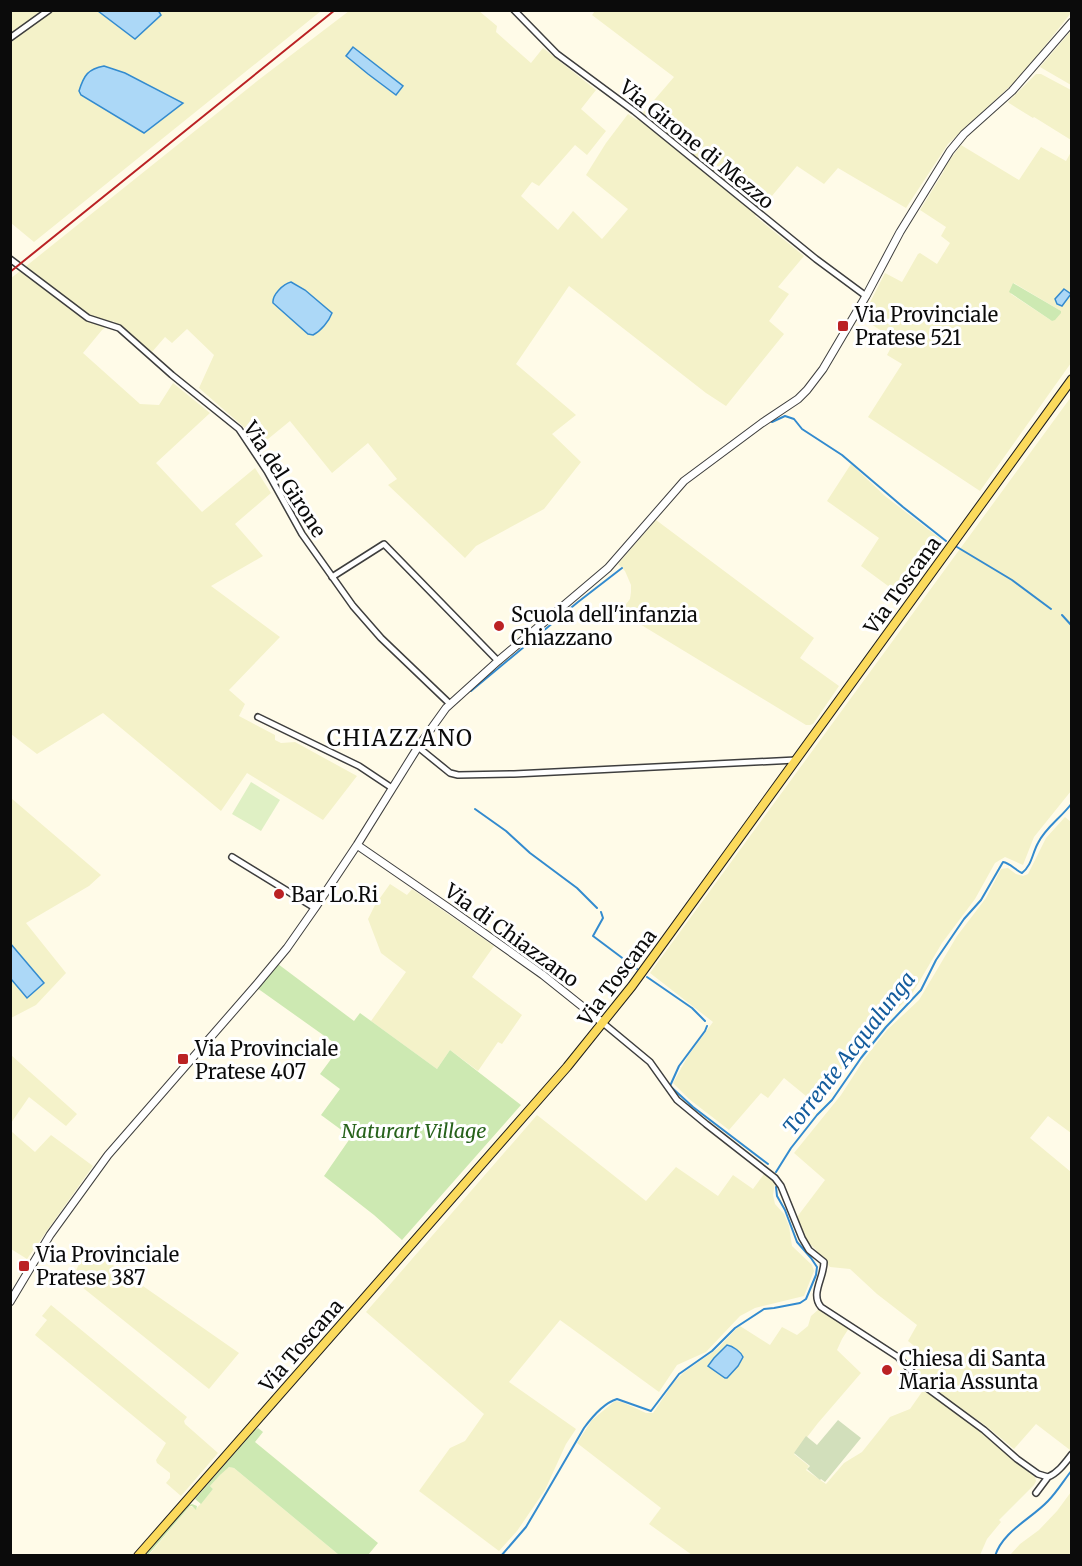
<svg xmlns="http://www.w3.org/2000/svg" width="1082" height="1566" font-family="Merriweather,serif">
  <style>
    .farmland { fill: #f4f2c9; fill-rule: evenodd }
    .green { fill: #cde9b2 }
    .cemetery { fill: #d2dfbb }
    .pitch { fill: #dff0c4 }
    .water { fill: #acd8f7; stroke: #338bcf; stroke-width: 1.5 }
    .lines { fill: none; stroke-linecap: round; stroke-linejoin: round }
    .stream { stroke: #338bcf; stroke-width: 2 }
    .minor-casing { stroke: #3e3e3e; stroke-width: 8 }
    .tertiary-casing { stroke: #3e3e3e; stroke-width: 9 }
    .primary-casing { stroke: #1c1c1c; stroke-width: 10 }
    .minor { stroke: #fff; stroke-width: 5 }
    .tertiary { stroke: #fff; stroke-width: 7 }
    .primary { stroke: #fbda5d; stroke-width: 8 }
    .rail { stroke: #bb2224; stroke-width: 2 }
    .poi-dot { fill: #bb2224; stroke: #fff; stroke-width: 2 }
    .labels { text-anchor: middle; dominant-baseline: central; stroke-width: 6; stroke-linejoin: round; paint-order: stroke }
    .street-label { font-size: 20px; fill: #0b0b0b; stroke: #fff }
    .poi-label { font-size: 20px; fill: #0b0b0b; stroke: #fff; text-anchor: start }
    .park-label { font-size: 20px; font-style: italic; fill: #27621b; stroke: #fff }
    .water-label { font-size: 21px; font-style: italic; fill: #145c9d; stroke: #fff }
    .quarter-label { font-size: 22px; letter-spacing: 1.5px; fill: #0b0b0b; stroke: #fff }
  </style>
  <rect width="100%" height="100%" fill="#fffbe8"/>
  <!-- farmland -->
  <path class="farmland" d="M10 11H321L34 242 11 223Z
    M349 11H479L497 26 496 32 531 63 543 48 596 90 581 109 606 131 587 155 575 145 539 186 532 182 521 196 558 230 573 211 602 239 628 209 586 175 606 143 628 114 637 120 674 77 592 15 595 11H1071V13L1021 76 948 144 906 208 838 168 824 184 797 166 755 216 804 256 778 287 789 294 769 321 784 334 726 406 706 393 569 286 516 364 576 415 552 434 581 462 544 509 476 546 465 558 388 485 397 479 368 443 332 473 290 421 257 448 246 429 199 388 214 355 187 329 172 343 165 337 152 352 113 321 102 330 83 353 140 404 159 405 173 383 210 413 156 463 202 512 255 468 271 493 235 524 263 556 211 586 280 637 229 690 245 704 239 716 275 735V740L281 743 295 742 357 776 323 820 247 773 221 811 103 713 37 754 11 734 10 279 261 78Z
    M1070 32 1072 33 1071 85 1040 67Z
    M1036 74H1041L1071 90V140L1034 117 1033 118 1009 103 1008 102Z
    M961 145 1019 180 1041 147 1066 161 1071 152V363L980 491 868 417 902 364 887 355 895 340 862 318 885 273 902 282 918 254 920 253 937 264 950 243 941 236 946 227 920 210 944 171 943 169 945 166ZM1013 283H1014L1061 311 1052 321 1011 294Z
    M1071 397V791L1034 837 1023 865 1005 857 995 863 975 899 942 943 912 994 867 1039 830 1091 817 1105 784 1078 768 1098 761 1093 729 1130 689 1099 673 1083 688 1056 713 1022 650 973Z
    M851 464 885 496 942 540 941 544 903 597 861 566 879 538 827 501Z
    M656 520 814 638 800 658 839 686 813 724 810 725H806L620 612 630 599 631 592V585L625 571 618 564Z
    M11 798 101 875 89 886 26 923 66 973 36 1005 11 1018Z
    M1065 817 1071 822V1133L1048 1116 1030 1138 1071 1172 1072 1448 1070 1450 1036 1424 1014 1449 985 1425 932 1389 924 1379 916 1368 918 1349 908 1341 917 1325 877 1294 850 1269 830 1267 816 1250 805 1239 797 1217 825 1180 794 1153 841 1095 865 1058 887 1030 919 1000 957 936 986 898 1001 869 1008 868 1016 874 1023 876 1028 874 1046 838Z
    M390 884 407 895 412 889 494 946 472 977 522 1015 502 1044 498 1042 478 1071 450 1050 437 1069 371 1021 406 972 381 953 368 919 375 905Z
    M11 1055 77 1114 66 1126 29 1097 11 1123Z
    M537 1115 646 1201 676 1167 718 1196 733 1175 753 1189 764 1174 775 1182 773 1195 775 1204 784 1214 789 1226 792 1246 812 1265 814 1271 804 1296 755 1308 740 1316 706 1352 677 1365 659 1392 560 1320 509 1382 576 1429 566 1444 545 1490 517 1531 499 1551 419 1491 450 1448 465 1441 484 1414 366 1312Z
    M11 1131 35 1152 51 1135 93 1166 27 1259 11 1249Z
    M87 1247 239 1353 209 1389 72 1279Z
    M51 1305 187 1417 184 1421 185 1424 218 1453 181 1496 166 1483 170 1478V1473L157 1463 156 1460 166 1443 35 1335 47 1320 42 1316Z
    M819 1309 849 1328 842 1339 837 1350 861 1373 818 1423 794 1454 809 1466 806 1470 826 1484 844 1463 862 1452 890 1417 910 1409 924 1389 995 1442 1011 1458 1035 1477 1036 1481 1034 1485 999 1520 1001 1522 987 1539 980 1555H692L649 1524 661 1508 577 1443 592 1420 615 1401 622 1402 646 1413H653L674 1382 683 1373 717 1349 738 1327 740 1326 770 1345 782 1327 797 1335 808 1326 811 1316Z
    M230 1467 234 1468 339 1555 148 1556 190 1506 196 1509 213 1489 210 1486 226 1468Z
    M1071 1492V1555H1010L1020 1544 1039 1530 1057 1511Z"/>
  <!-- green -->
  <path class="green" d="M1013 283 1061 311V313L1055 320 1052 321 1009 292Z
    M278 964 354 1021 360 1013 437 1069 450 1050 521 1105 402 1240 374 1215 324 1176 351 1137 321 1115 340 1089 320 1074 340 1047 257 988Z
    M258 1428 263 1432 255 1442 378 1543 368 1555H339L234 1468 229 1467 220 1475 210 1486 213 1489 201 1504 195 1499 255 1430Z
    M192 1504 197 1506 196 1510 192 1506H190L148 1555 144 1556 189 1505Z"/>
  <!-- cemetery -->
  <path class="cemetery" d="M838 1420 861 1438 825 1482 821 1479 820 1480 807 1469 810 1466 794 1453 806 1436 817 1445Z"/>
  <!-- pitch -->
  <path class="pitch" d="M251 782 280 800 261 831 232 814Z"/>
  <!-- water -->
  <path class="water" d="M158 10 161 15 135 39 98 11Z
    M353 47 403 86 396 95 368 74 346 56Z
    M104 66 125 73 183 103 144 133 81 95 79 91C84 75 88 69 104 66Z
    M291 282 305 290 332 313C329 321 321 331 313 335L308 334 273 303C272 295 283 284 291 282Z
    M1064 289 1071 294 1062 306 1057 304 1055 299Z
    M10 943 44 983 27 998 11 979Z
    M727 1345C733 1346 741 1352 743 1357L738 1366 727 1378H725L708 1366 714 1358Z"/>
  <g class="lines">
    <!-- stream -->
    <path class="stream" d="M772 422 785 416 794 419 802 429 842 455 903 507 946 541
      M957 547 1012 580 1051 609
      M1062 615 1072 626
      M471 691 578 602 622 568
      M475 809 506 831 530 853 577 888 597 908
      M601 912 603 918 593 936 637 969
      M647 977 692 1008 705 1021
      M707 1026 705 1031 679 1066 670 1086 693 1107 768 1164
      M776 1172 791 1148 817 1115 832 1100 861 1058 886 1027 921 990 936 960 964 919 981 900 1003 862C1010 863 1015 870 1022 873 1032 865 1032 854 1038 843 1046 827 1061 818 1072 803
      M501 1556 526 1527 539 1505 584 1428C592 1417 604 1403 617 1399L651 1411 679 1374 712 1351 735 1328 764 1309 774 1308 800 1303 806 1299 816 1275 817 1267 811 1258 797 1242 785 1210 777 1196 776 1187
      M995 1556C1003 1531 1031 1519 1048 1501 1057 1492 1064 1480 1072 1470"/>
    <!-- minor casing -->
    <g class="minor-casing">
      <path id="minor" d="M514 10 557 54 634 111 816 259 866 296
        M10 38 49 10
        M10 259 88 318 119 328 172 375 239 429 267 471 302 534 353 606 381 638 450 704
        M332 577 384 544 498 661
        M258 717 359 766 392 788
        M418 747 450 773 458 775 514 774 796 760
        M232 857 315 908
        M603 1023 650 1062 677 1100 706 1124 775 1178 781 1186 802 1238 809 1250 824 1262C824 1278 810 1294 821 1307L898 1357 927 1388 984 1430 1017 1459 1038 1474 1048 1477
        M1036 1493 1048 1477C1058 1473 1065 1463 1072 1454"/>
    </g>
    <!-- tertiary casing -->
    <g class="tertiary-casing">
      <path id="tertiary" d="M357 845 450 909 543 975 603 1023
        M10 1302 50 1235 108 1155 257 984 287 948 315 908 357 845 418 747 446 708 498 661 608 568 684 481 762 423 798 399 807 390 823 369 866 296 900 232 950 151 964 134 1012 91 1072 22"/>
    </g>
    <!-- primary casing -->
    <g class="primary-casing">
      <path id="primary" d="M138 1556 567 1067 632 986 1072 379"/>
    </g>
    <!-- minor -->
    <use href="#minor" class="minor"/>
    <!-- tertiary -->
    <use href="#tertiary" class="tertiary"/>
    <!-- primary -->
    <use href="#primary" class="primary"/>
    <!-- rail -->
    <path class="rail" d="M10 272 335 10"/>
  </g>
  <!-- markers -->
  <g class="poi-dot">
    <rect x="837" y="320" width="12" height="12" rx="3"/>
    <circle cx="499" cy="626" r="6"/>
    <circle cx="279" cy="894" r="6"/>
    <rect x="177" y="1053" width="12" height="12" rx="3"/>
    <rect x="18" y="1260" width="12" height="12" rx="3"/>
    <circle cx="887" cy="1370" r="6"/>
  </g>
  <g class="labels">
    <!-- street labels -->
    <g class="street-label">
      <text transform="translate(697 144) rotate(39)">Via Girone di Mezzo</text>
      <text transform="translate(285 479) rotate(57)">Via del Girone</text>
      <text transform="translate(902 585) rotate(-54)">Via Toscana</text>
      <text transform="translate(512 935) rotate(36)">Via di Chiazzano</text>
      <text transform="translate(617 977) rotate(-53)">Via Toscana</text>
      <text transform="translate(301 1345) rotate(-49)">Via Toscana</text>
    </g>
    <!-- poi labels -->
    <g class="poi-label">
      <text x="855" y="314">Via Provinciale<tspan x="855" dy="23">Pratese 521</tspan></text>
      <text x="511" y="614">Scuola dell'infanzia<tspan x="511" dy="23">Chiazzano</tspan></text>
      <text x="291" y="894">Bar Lo.Ri</text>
      <text x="195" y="1048">Via Provinciale<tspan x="195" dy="23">Pratese 407</tspan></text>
      <text x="36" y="1254">Via Provinciale<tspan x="36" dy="23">Pratese 387</tspan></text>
      <text x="899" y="1358">Chiesa di Santa<tspan x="899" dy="23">Maria Assunta</tspan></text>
    </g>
    <!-- park labels -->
    <g class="park-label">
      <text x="414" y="1130">Naturart Village</text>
    </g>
    <!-- water labels -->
    <g class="water-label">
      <text transform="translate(849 1053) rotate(-52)">Torrente Acqualunga</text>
    </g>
    <!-- quarter labels -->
    <g class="quarter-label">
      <text x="400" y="738">CHIAZZANO</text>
    </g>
  </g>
  <!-- border -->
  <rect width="1082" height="1566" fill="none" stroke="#0b0b0b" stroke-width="24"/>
</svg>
